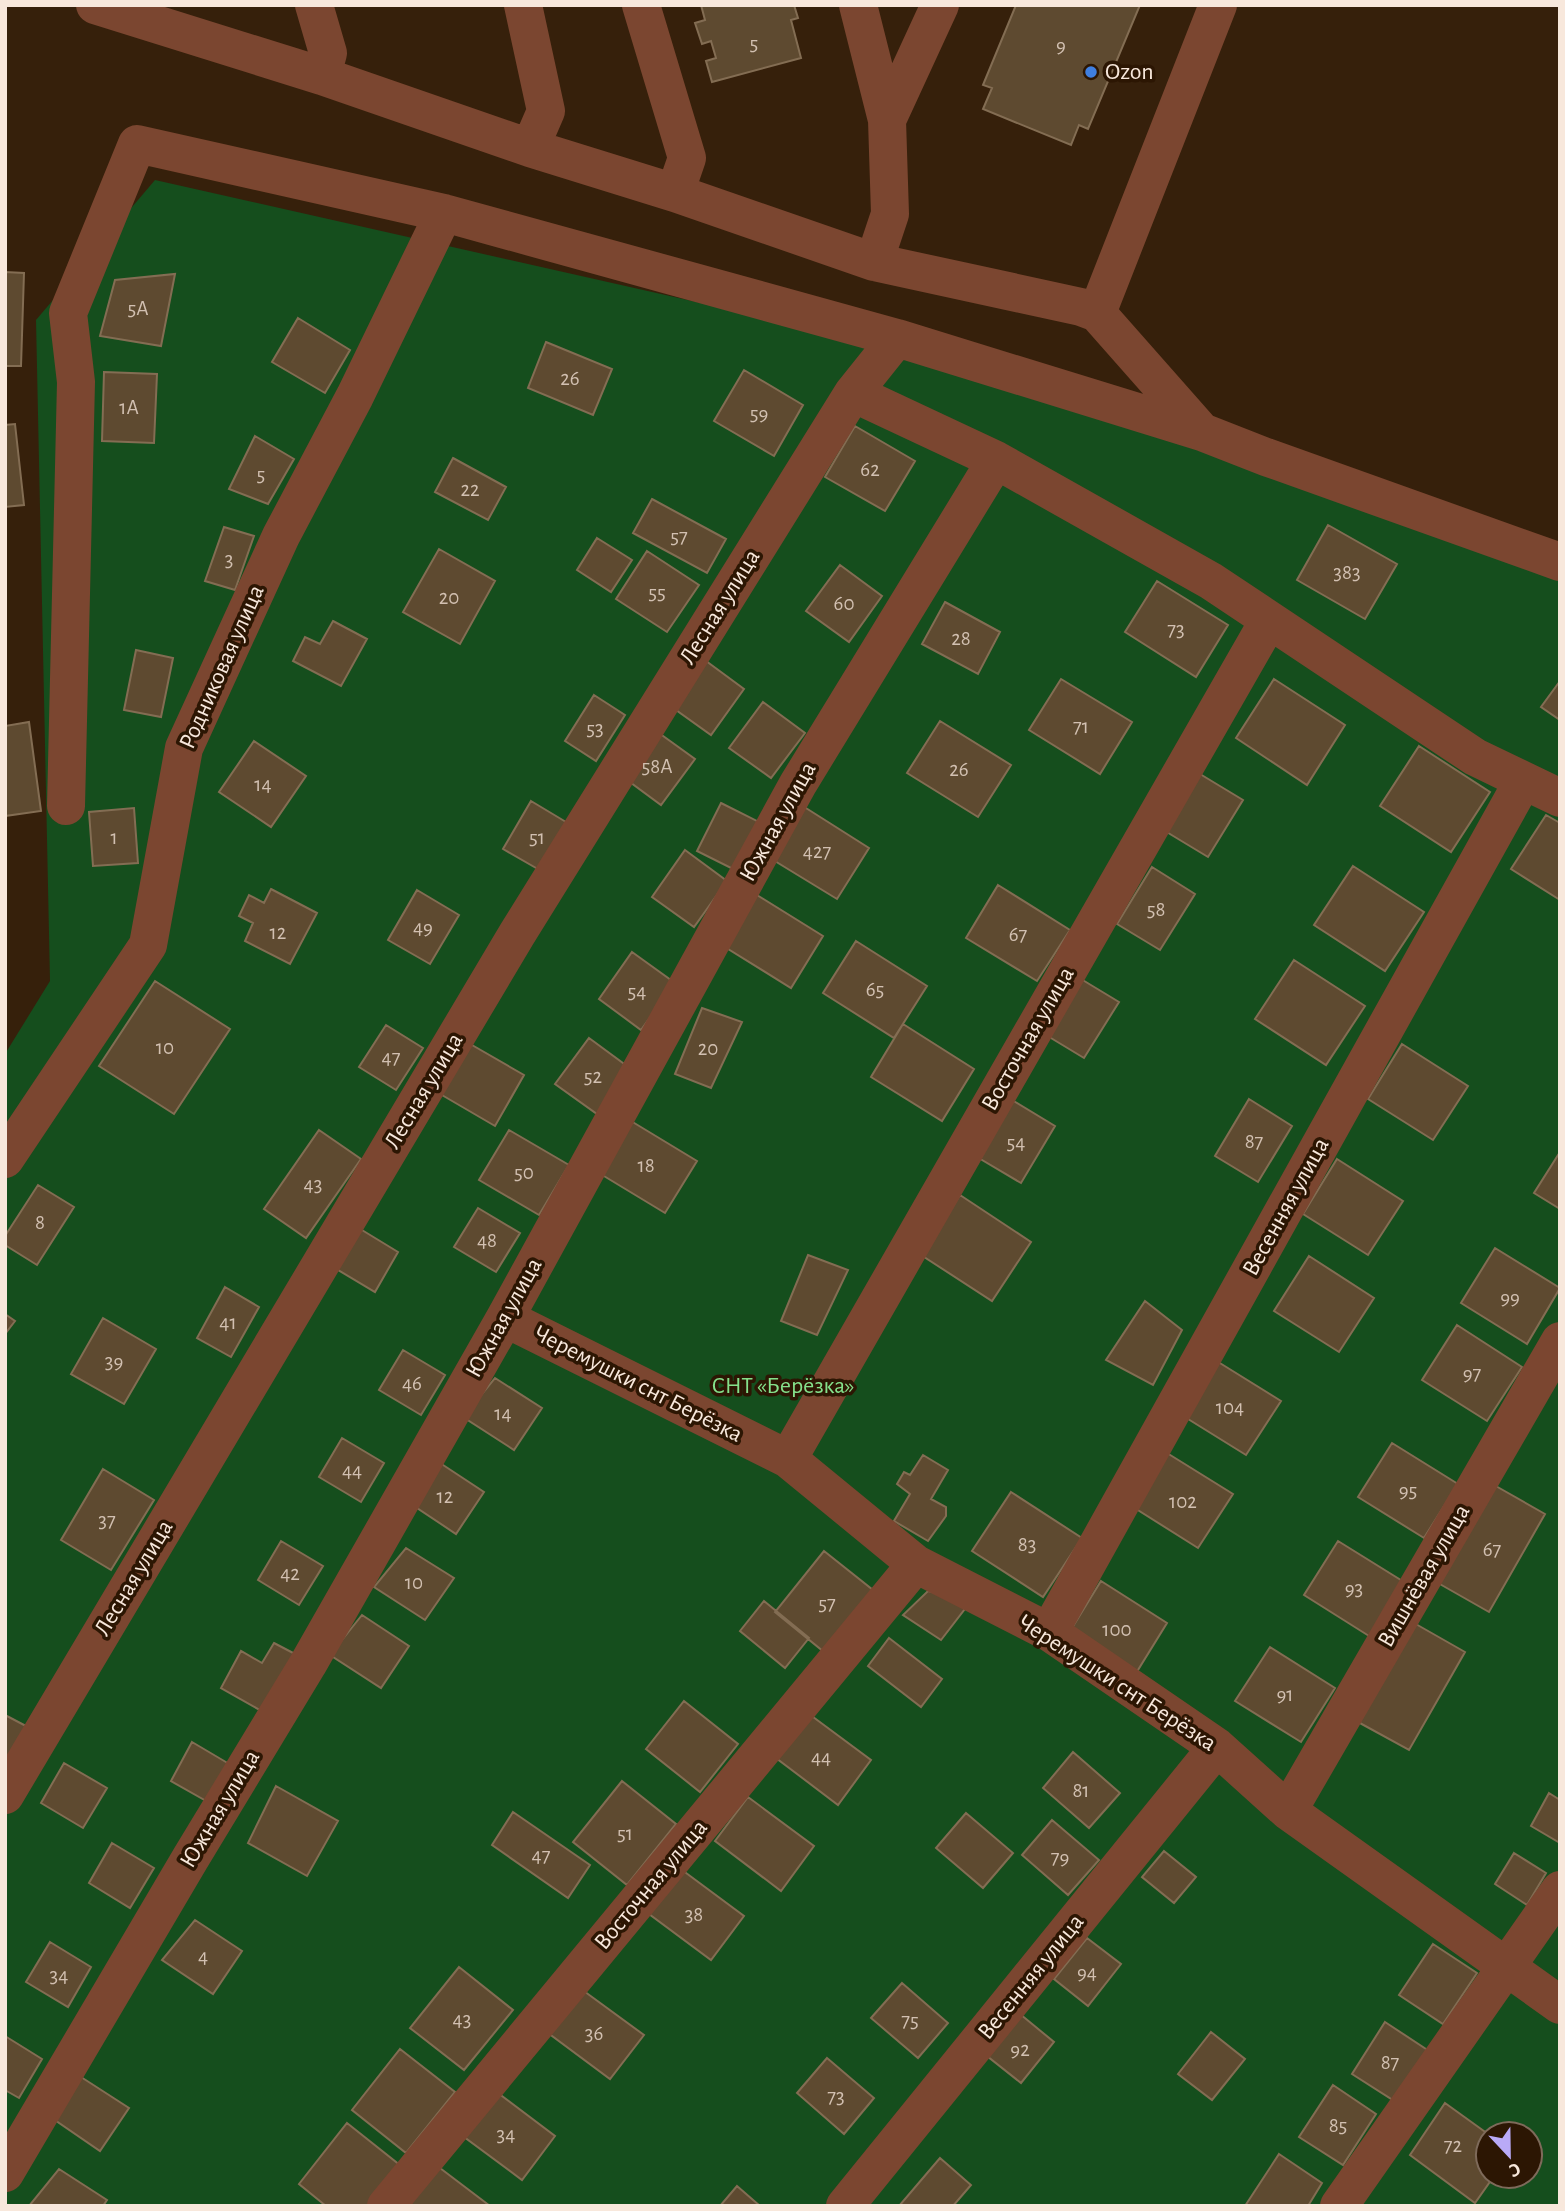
<svg xmlns="http://www.w3.org/2000/svg" width="1565" height="2211" font-family="'Alegreya Sans',sans-serif">
  <style>
    .green { fill: #154e1d; fill-rule: evenodd }
    .building { fill: #5e4a30; stroke: #836d53; stroke-width: 2 }
    .lines { fill: none; stroke-linecap: round; stroke-linejoin: round }
    .minor { stroke: #7b4630; stroke-width: 38 }
    .shop-dot { fill: #3f7fe0; stroke: #2c1603; stroke-width: 2.5 }
    .labels { text-anchor: middle; dominant-baseline: central; stroke-width: 7; stroke-linejoin: round; paint-order: stroke }
    .number-label { font-size: 21px; fill: #d2c0b1 }
    .poi-label { font-size: 24px; fill: #f8e8dc; stroke: #2c1603; text-anchor: start }
    .street-label { font-size: 24px; fill: #f8e8dc; stroke: #2c1603 }
    .park-label { font-size: 24px; fill: #85e18b; stroke: #2c1603 }
  </style>
  <rect width="100%" height="100%" fill="#36200b"/>
  <!-- green -->
  <path class="green" d="M155 180 865 340 1560 570V2206H5V1054L50 981 36 320ZM1488 2134H1530V2176H1488Z"/>
  <!-- building -->
  <path class="building" d="M701 5H794L798 18 791 20 801 58 712 82 706 61 716 58 711 41 702 44 695 23 705 20Z
    M1016 5H1140L1088 129 1079 125 1071 145 983 109 992 88 983 85Z
    M5 272 24 273 21 366H5Z
    M175 274 161 346 100 336 115 280Z
    M298 318 350 350 325 393 272 362Z
    M546 342 612 369 593 415 528 388Z
    M744 370 803 405 774 456 714 421Z
    M104 372 157 374 154 443 102 441Z
    M15 424 24 505 5 507V425Z
    M855 426 915 461 885 511 825 477Z
    M255 436 294 459 268 504 229 489Z
    M453 458 506 487 488 520 435 492Z
    M652 499 726 539 707 573 633 533Z
    M1328 525 1397 564 1365 619 1297 580Z
    M224 527 254 536 235 590 205 581Z
    M597 538 632 560 611 592 577 570Z
    M439 549 495 581 460 644 403 612Z
    M647 551 699 585 667 632 616 599Z
    M840 565 882 596 849 642 806 611Z
    M1157 581 1228 625 1196 677 1125 632Z
    M945 602 1000 632 978 674 922 644Z
    M333 621 367 639 341 686 293 661 305 637 320 644Z
    M136 650 173 658 161 717 124 710Z
    M702 658 744 689 711 735 669 705Z
    M1061 679 1132 722 1100 774 1029 730Z
    M1274 679 1345 725 1307 785 1236 738Z
    M1560 681V720L1541 707Z
    M594 695 625 715 596 761 565 741Z
    M763 702 805 733 771 778 729 748Z
    M940 721 1011 765 978 817 907 773Z
    M29 722 41 811 5 816V726Z
    M652 728 695 759 661 805 619 774Z
    M254 741 306 776 271 827 219 792Z
    M1419 746 1490 792 1451 852 1380 806Z
    M1200 774 1243 800 1208 857 1165 831Z
    M531 801 571 825 543 872 503 849Z
    M721 803 769 827 733 869 697 851Z
    M798 803 869 848 837 899 765 855Z
    M134 808 138 863 93 866 89 812Z
    M1546 815 1560 823V900L1511 869Z
    M685 850 727 881 694 927 652 897Z
    M1353 866 1424 912 1385 971 1314 925Z
    M1152 867 1195 894 1160 950 1117 924Z
    M998 885 1070 930 1037 981 966 938Z
    M271 889 317 913 290 964 245 941 253 923 239 916 249 895 264 903Z
    M417 890 459 915 430 964 388 940Z
    M752 892 823 936 791 988 720 944Z
    M856 941 927 986 894 1038 823 993Z
    M632 952 675 983 641 1030 599 999Z
    M1294 960 1365 1006 1326 1065 1255 1019Z
    M1076 976 1119 1002 1084 1058 1041 1032Z
    M155 981 230 1029 174 1114 99 1066Z
    M702 1008 742 1022 711 1088 675 1074Z
    M903 1024 974 1069 942 1121 871 1077Z
    M386 1025 423 1048 396 1090 359 1067Z
    M589 1038 631 1069 597 1114 555 1084Z
    M465 1041 524 1075 495 1126 435 1091Z
    M1402 1044 1468 1086 1433 1140 1368 1099Z
    M1249 1099 1292 1126 1258 1182 1215 1156Z
    M1012 1100 1055 1126 1021 1183 977 1157Z
    M626 1118 697 1161 665 1213 594 1170Z
    M319 1130 361 1159 306 1238 264 1209Z
    M509 1130 569 1165 539 1215 479 1180Z
    M1560 1152V1209L1534 1193Z
    M1337 1159 1403 1201 1368 1255 1303 1214Z
    M38 1185 74 1207 37 1265 5 1245V1236Z
    M960 1195 1031 1242 992 1301 921 1255Z
    M478 1208 520 1233 496 1272 454 1247Z
    M357 1227 398 1252 375 1292 333 1267Z
    M1495 1248 1560 1288 1527 1344 1461 1303Z
    M808 1255 848 1270 817 1335 781 1321Z
    M1309 1256 1374 1298 1339 1352 1274 1311Z
    M225 1287 259 1307 231 1357 197 1338Z
    M1145 1301 1182 1330 1153 1385 1106 1360Z
    M5 1314 15 1321 5 1334Z
    M103 1318 156 1349 124 1404 71 1374Z
    M1457 1325 1522 1367 1487 1421 1422 1380Z
    M403 1350 445 1375 421 1415 379 1390Z
    M1215 1360 1281 1401 1246 1455 1180 1414Z
    M495 1378 542 1408 514 1450 463 1417Z
    M342 1438 384 1463 361 1502 319 1477Z
    M1392 1443 1458 1484 1424 1538 1358 1497Z
    M1167 1453 1233 1494 1198 1548 1133 1507Z
    M923 1455 948 1470 931 1499 946 1507V1516L928 1541 894 1521 910 1494 897 1484 904 1472 910 1475Z
    M437 1461 484 1492 456 1534 405 1500Z
    M103 1469 154 1500 111 1570 61 1540Z
    M1494 1485 1545 1514 1489 1612 1438 1583Z
    M1011 1492 1082 1538 1043 1597 972 1551Z
    M281 1541 323 1566 299 1605 258 1580Z
    M1338 1541 1404 1582 1369 1636 1304 1595Z
    M406 1548 454 1578 425 1620 374 1587Z
    M824 1551 878 1594 829 1656 775 1612Z
    M1101 1581 1167 1623 1133 1678 1067 1636Z
    M928 1591 971 1601 941 1640 903 1615Z
    M764 1601 809 1638 785 1668 740 1631Z
    M362 1615 409 1646 381 1688 330 1655Z
    M1414 1623 1465 1652 1409 1750 1358 1722Z
    M889 1638 942 1679 921 1707 868 1666Z
    M274 1643 297 1655 265 1713 221 1688 241 1651 262 1663Z
    M1270 1647 1335 1688 1301 1742 1235 1701Z
    M684 1701 738 1744 700 1792 646 1749Z
    M805 1711 871 1760 838 1805 772 1755Z
    M5 1715 26 1726 5 1766Z
    M192 1742 236 1768 215 1806 171 1781Z
    M1073 1752 1120 1793 1089 1828 1043 1788Z
    M64 1763 107 1788 83 1828 41 1803Z
    M622 1781 676 1824 627 1885 573 1842Z
    M276 1786 338 1821 307 1876 248 1843Z
    M1549 1793 1560 1800V1843L1531 1826Z
    M748 1797 814 1846 781 1891 715 1841Z
    M513 1812 590 1865 568 1898 492 1845Z
    M966 1813 1013 1853 983 1888 936 1848Z
    M1052 1820 1099 1860 1068 1895 1022 1855Z
    M112 1843 154 1868 130 1908 89 1883Z
    M1164 1851 1196 1877 1174 1903 1142 1877Z
    M1514 1853 1546 1873 1527 1905 1495 1884Z
    M678 1867 744 1916 711 1960 645 1911Z
    M195 1920 242 1951 213 1994 162 1960Z
    M1087 1938 1121 1964 1088 2006 1054 1979Z
    M50 1942 91 1967 68 2007 26 1982Z
    M1433 1944 1477 1973 1443 2024 1399 1995Z
    M459 1967 513 2010 464 2070 410 2028Z
    M902 1983 948 2023 918 2058 871 2018Z
    M577 1986 644 2035 610 2079 544 2030Z
    M1020 2014 1054 2042 1021 2083 987 2056Z
    M1385 2022 1429 2051 1396 2102 1352 2074Z
    M1211 2032 1245 2059 1212 2100 1178 2074Z
    M5 2036 42 2059 19 2098 5 2090Z
    M400 2049 455 2092 406 2153 352 2110Z
    M827 2058 874 2098 844 2134 797 2093Z
    M81 2077 129 2108 100 2151 49 2116Z
    M1333 2085 1376 2114 1343 2165 1299 2137Z
    M490 2087 555 2136 522 2180 456 2131Z
    M1445 2103 1488 2134V2176H1494L1475 2203 1410 2155Z
    M347 2123 401 2166 369 2206H326L299 2184Z
    M1279 2154 1322 2183 1308 2206H1245Z
    M940 2158 971 2185 953 2206H899Z
    M436 2165 490 2206H405Z
    M59 2169 107 2200 103 2206H29Z
    M737 2186 760 2206H720Z"/>
  <g class="lines">
    <!-- minor -->
    <path class="minor" d="M95 5 322 76 530 148 675 193 874 262 1081 307 1097 313 1202 432 1266 457 1560 562
      M314 5 328 53 322 76
      M523 5 546 111 530 148
      M641 5 687 158 675 193
      M858 5 887 120
      M874 262 890 214 887 120 940 5
      M1097 313 1218 5
      M897 338 853 393 996 460 1211 581 1475 757 1560 798
      M66 806 76 382 68 313 137 144 444 213 897 338 1202 432
      M5 1159 148 945 184 748 281 536 355 396 444 213
      M505 1318 788 1459 916 1564 1049 1632 1217 1747 1288 1811 1560 2005
      M788 1459 1269 620
      M1049 1632 1523 781
      M5 1795 517 934 853 393
      M1288 1811 1560 1341
      M5 2173 190 1859 308 1664 505 1318 798 784 996 460
      M386 2206 916 1564
      M845 2206 1217 1747
      M1339 2206 1560 1890"/>
  </g>
  <!-- markers -->
  <circle class="shop-dot" cx="1091" cy="72" r="7"/>
  <g class="labels">
    <!-- number labels -->
    <g class="number-label">
      <text x="754" y="43">5</text>
      <text x="1061" y="45">9</text>
      <text x="138" y="308">5А</text>
      <text x="570" y="378">26</text>
      <text x="129" y="407">1А</text>
      <text x="759" y="413">59</text>
      <text x="870" y="469">62</text>
      <text x="261" y="474">5</text>
      <text x="470" y="489">22</text>
      <text x="679" y="536">57</text>
      <text x="229" y="559">3</text>
      <text x="1347" y="572">383</text>
      <text x="657" y="592">55</text>
      <text x="449" y="597">20</text>
      <text x="844" y="603">60</text>
      <text x="1176" y="629">73</text>
      <text x="961" y="638">28</text>
      <text x="1081" y="726">71</text>
      <text x="595" y="728">53</text>
      <text x="657" y="766">58А</text>
      <text x="959" y="769">26</text>
      <text x="263" y="784">14</text>
      <text x="114" y="837">1</text>
      <text x="537" y="837">51</text>
      <text x="817" y="851">427</text>
      <text x="1156" y="909">58</text>
      <text x="423" y="927">49</text>
      <text x="278" y="932">12</text>
      <text x="1018" y="934">67</text>
      <text x="875" y="989">65</text>
      <text x="637" y="991">54</text>
      <text x="165" y="1047">10</text>
      <text x="708" y="1048">20</text>
      <text x="391" y="1057">47</text>
      <text x="593" y="1076">52</text>
      <text x="1254" y="1141">87</text>
      <text x="1016" y="1142">54</text>
      <text x="646" y="1165">18</text>
      <text x="524" y="1172">50</text>
      <text x="313" y="1184">43</text>
      <text x="40" y="1222">8</text>
      <text x="487" y="1240">48</text>
      <text x="1510" y="1297">99</text>
      <text x="228" y="1322">41</text>
      <text x="114" y="1361">39</text>
      <text x="1472" y="1373">97</text>
      <text x="412" y="1383">46</text>
      <text x="1230" y="1407">104</text>
      <text x="503" y="1413">14</text>
      <text x="352" y="1470">44</text>
      <text x="1408" y="1490">95</text>
      <text x="445" y="1496">12</text>
      <text x="1183" y="1501">102</text>
      <text x="107" y="1520">37</text>
      <text x="1027" y="1544">83</text>
      <text x="1492" y="1549">67</text>
      <text x="290" y="1573">42</text>
      <text x="414" y="1582">10</text>
      <text x="1354" y="1588">93</text>
      <text x="827" y="1603">57</text>
      <text x="1117" y="1629">100</text>
      <text x="1285" y="1694">91</text>
      <text x="821" y="1757">44</text>
      <text x="1081" y="1790">81</text>
      <text x="625" y="1833">51</text>
      <text x="541" y="1855">47</text>
      <text x="1060" y="1857">79</text>
      <text x="694" y="1914">38</text>
      <text x="203" y="1956">4</text>
      <text x="1087" y="1972">94</text>
      <text x="59" y="1975">34</text>
      <text x="462" y="2019">43</text>
      <text x="910" y="2020">75</text>
      <text x="594" y="2033">36</text>
      <text x="1020" y="2049">92</text>
      <text x="1390" y="2062">87</text>
      <text x="836" y="2096">73</text>
      <text x="1338" y="2125">85</text>
      <text x="506" y="2134">34</text>
      <text x="1453" y="2145">72</text>
    </g>
    <!-- poi labels -->
    <g class="poi-label">
      <text x="1105" y="72">Ozon</text>
    </g>
    <!-- street labels -->
    <g class="street-label">
      <text transform="translate(720 607) rotate(-58)">Лесная улица</text>
      <text transform="translate(222 667) rotate(-66)">Родниковая улица</text>
      <text transform="translate(778 822) rotate(-61)">Южная улица</text>
      <text transform="translate(1028 1039) rotate(-60)">Восточная улица</text>
      <text transform="translate(424 1091) rotate(-59)">Лесная улица</text>
      <text transform="translate(1286 1207) rotate(-61)">Весенняя улица</text>
      <text transform="translate(504 1318) rotate(-61)">Южная улица</text>
      <text transform="translate(638 1384) rotate(27)">Черемушки снт Берёзка</text>
      <text transform="translate(1424 1576) rotate(-60)">Вишнёвая улица</text>
      <text transform="translate(134 1578) rotate(-59)">Лесная улица</text>
      <text transform="translate(1117 1683) rotate(33)">Черемушки снт Берёзка</text>
      <text transform="translate(220 1809) rotate(-59)">Южная улица</text>
      <text transform="translate(651 1885) rotate(-50)">Восточная улица</text>
      <text transform="translate(1031 1977) rotate(-51)">Весенняя улица</text>
    </g>
    <!-- park labels -->
    <g class="park-label">
      <text x="783" y="1386">СНТ «Берёзка»</text>
    </g>
  </g>
  <!-- border -->
  <rect width="1565" height="2211" fill="none" stroke="#f8e8dc" stroke-width="14"/>
  <!-- north arrow -->
  <g transform="translate(1509 2155) rotate(158)"><circle r="33" fill="#2c1603" stroke="#7e6a5a" stroke-width="2"/>
  <path d="M0-5L12 26L0 18L-12 26Z" fill="#b9aaf7"/>
  <text y="-10" font-size="19" font-weight="bold" text-anchor="middle" fill="#f8e8dc">С</text>
  </g>
</svg>
